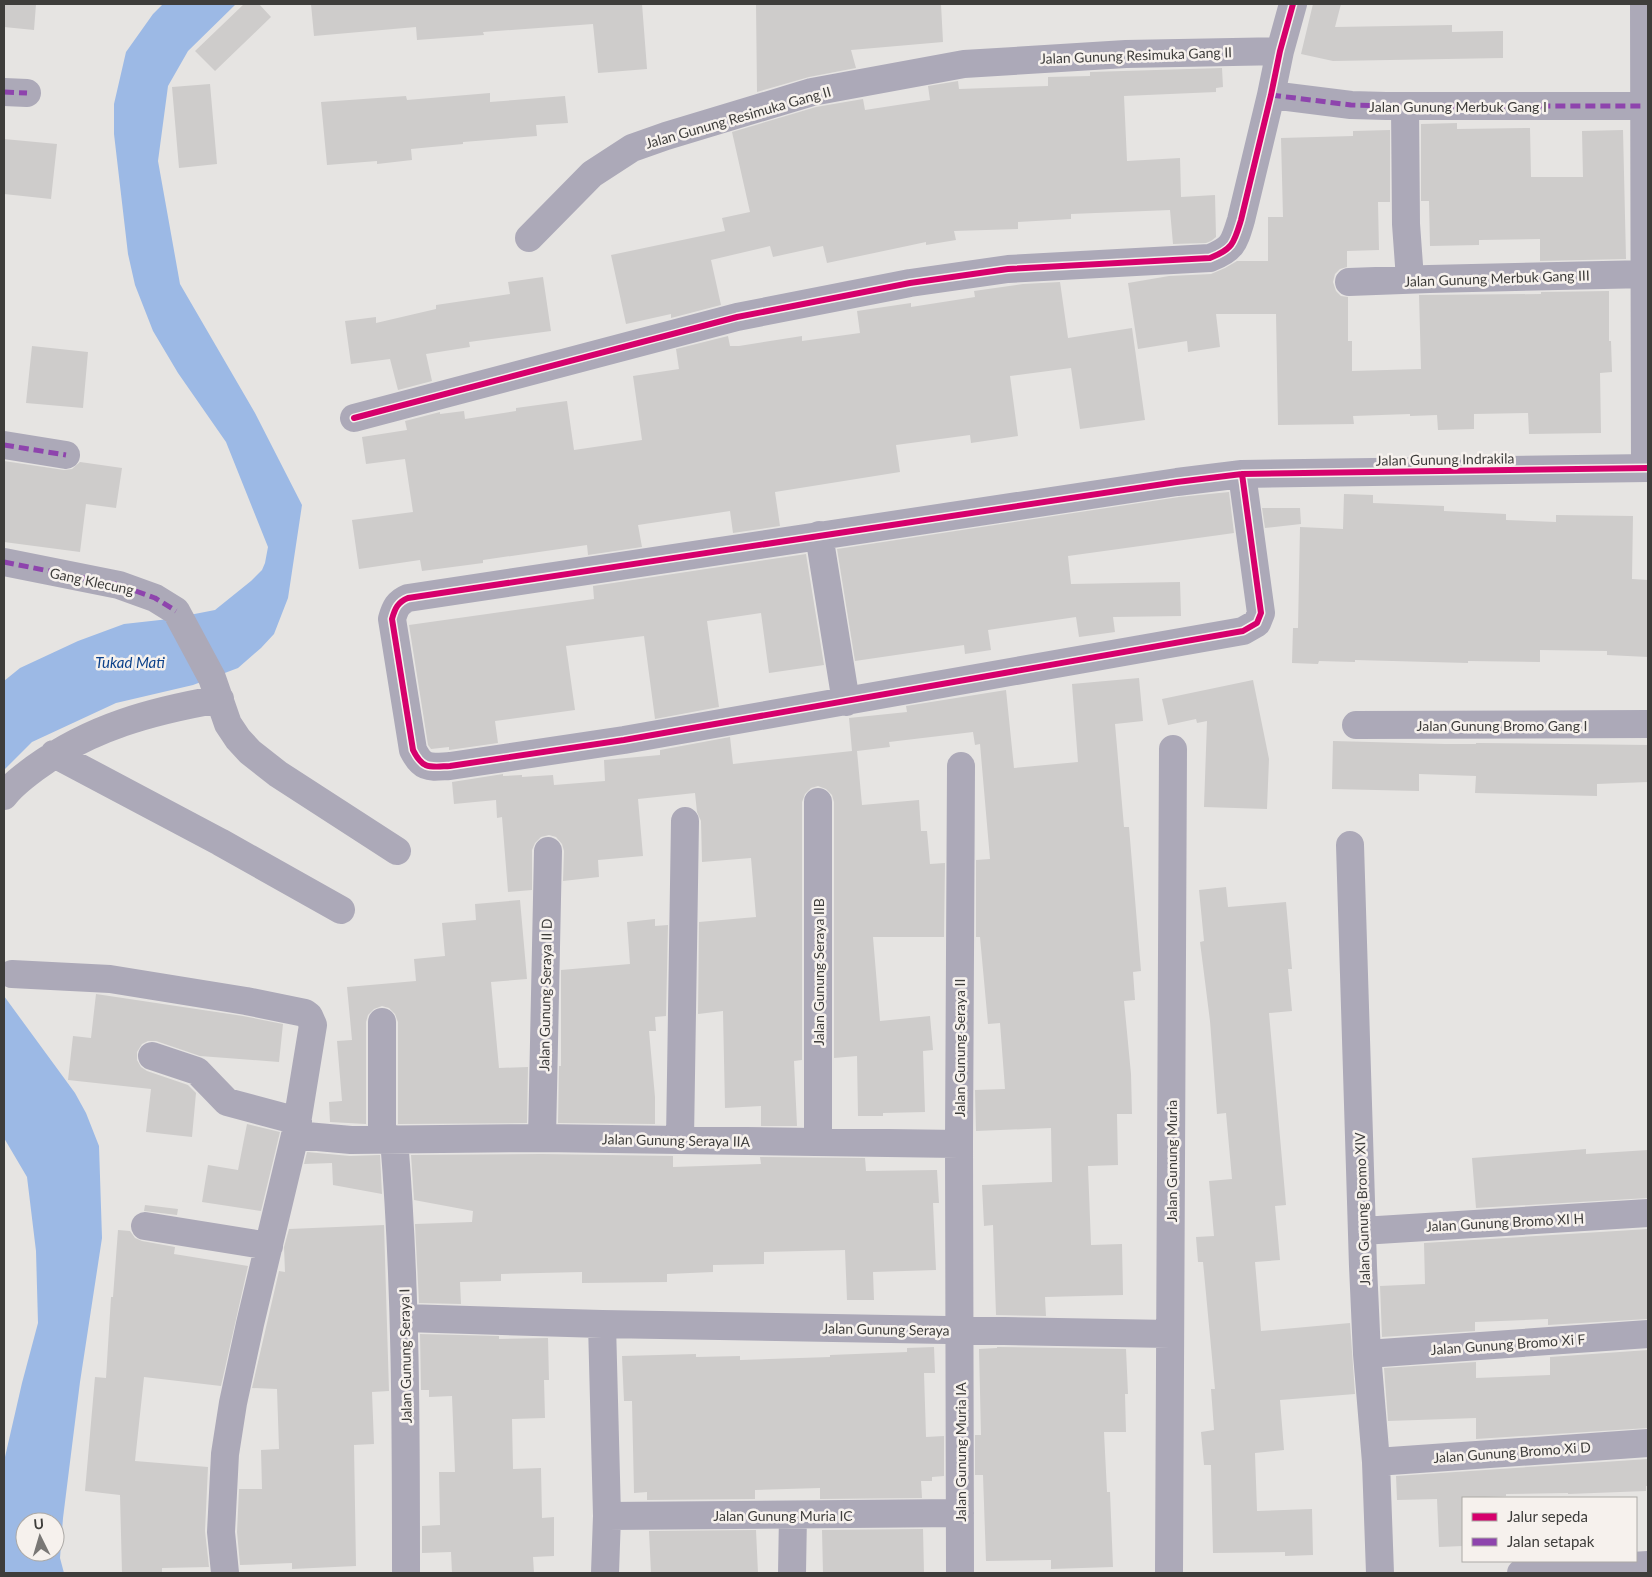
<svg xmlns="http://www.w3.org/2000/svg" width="1652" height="1577" font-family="Lato,sans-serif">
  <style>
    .water { fill: #9cb9e5; fill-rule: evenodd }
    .building { fill: #cecccb }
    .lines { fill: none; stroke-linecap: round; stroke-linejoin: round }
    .minor { stroke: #aca9b8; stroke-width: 28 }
    .quiet { stroke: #8e44ad; stroke-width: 5; stroke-dasharray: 10 5; stroke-linecap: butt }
    .cycleway-casing { stroke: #f6f1ed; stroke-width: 9 }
    .cycleway { stroke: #d6006c; stroke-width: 6 }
    .labels { text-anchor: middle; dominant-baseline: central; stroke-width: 5; stroke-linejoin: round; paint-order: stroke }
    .street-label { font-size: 14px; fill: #3e3d3b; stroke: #f6f1ed }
    .water-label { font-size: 15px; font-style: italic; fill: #0c418a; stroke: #f6f1ed }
  </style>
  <rect width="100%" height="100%" fill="#e6e4e2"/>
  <!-- water -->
  <path class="water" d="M163 4H236L188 51 168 86 158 161 180 284 255 413 302 505 288 598 274 634 261 648 238 668 193 685 116 703 32 742 4 770V681L20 668 78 641 124 624 169 619 215 610 251 581 262 570 265 563 268 547 226 442 178 373 153 331 135 285 128 254 114 134V104L126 52 153 14Z
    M4 996 75 1093 86 1113 99 1146 102 1238 80 1382 63 1518 60 1558 64 1573H4L5 1457 22 1383 38 1323 36 1251 27 1177 4 1138ZM25 1522H55V1552H25Z"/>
  <!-- building -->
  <path class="building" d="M4 4H36L34 30 4 27Z
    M244 4H259L271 17 215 71 195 51Z
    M311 4H642L647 69 598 73 593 24 483 32 484 35 417 40 416 27 314 36Z
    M756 4H941L943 42 851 50 856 68 809 77 757 92Z
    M1313 4H1341L1335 27 1452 25V32L1503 31V58L1333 61 1301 54Z
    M1222 68 1223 87 1216 88V92L1124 96 1127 161 1180 158 1181 197 1215 195 1216 237 1211 241 1206 243 1173 244 1170 210 1071 214V219L1018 222V229L954 231 956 240 926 245V242L827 263 823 246 773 257 770 246 711 260 721 305 671 318V314L626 324 611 255 725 231 722 218 750 212 732 132 816 107 863 99 865 110 930 100 928 86 958 81 959 89 1048 86V77L1090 76V72Z
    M210 84 217 164 179 168 172 87Z
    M490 93V102L565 96 568 123 536 125 537 136 463 142V144L411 149 412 160 377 164V161L327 165 321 102 406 96 407 100Z
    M1457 123V129L1530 128 1531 177H1583L1582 131 1623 130 1626 259 1540 261V239L1479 240V245L1430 246 1429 201H1421V124Z
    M1390 130V202H1378L1379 250 1347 251V267L1340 269 1335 274 1333 282 1336 291 1341 296 1348 297V341H1352V371L1421 369 1419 295 1541 294V292L1609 291V341H1611L1612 372 1600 373 1601 433 1529 434 1528 413 1474 414V429L1438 430 1437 415 1410 416V414L1353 416 1354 424 1278 425 1276 314H1216L1220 347 1188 352 1187 341 1138 349 1128 283 1169 276 1211 274 1225 268 1237 261H1268V217H1283L1281 138 1353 136V131Z
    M4 139 57 144 51 199 4 194Z
    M543 277 551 331 469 342 470 347 426 354 432 381 398 390 390 359 351 364 345 321 376 317V323L436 309V305L510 294 508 282Z
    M1060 282 1068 338 1132 328 1145 420 1080 429 1071 368 1010 376 1018 436 971 443 970 435 896 445 900 472 775 492 780 526 733 533 730 511 638 525 642 547 588 555 587 545 483 560V563L422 571 420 560 359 569 352 520 413 512 405 459 366 464 362 437 407 430 405 421 440 412V414L464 411 465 419 516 411V408L567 401 574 450 642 440 633 376 679 369 676 349 728 336 730 346H739L802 336V341L860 333 857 311 911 303V307L975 297 974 291 1023 284Z
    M32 346 88 352 83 408 26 403Z
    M4 461 64 470 72 469 80 462 122 468 116 508 86 504 80 552 4 542Z
    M1229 492 1234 533 1068 556 1071 584 1180 582 1181 616 1113 617 1115 632 1079 637 1076 617 988 630 991 650 965 654 964 645 855 661 837 549 1179 497Z
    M1344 494 1373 495V503L1444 506V511L1506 514V520L1556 522V515L1633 516 1632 579 1648 580V657L1607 655V651L1540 650V662L1468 661V663L1355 660V662L1319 661 1318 664 1292 663 1293 628H1298L1300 527 1343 529Z
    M1262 508H1300L1301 524 1265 528Z
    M806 554 824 665 769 673 761 613 707 621 719 707 655 719 644 636 566 646 575 710 495 721 498 743 449 750V747L431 749 428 745 409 625 594 599 593 586Z
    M1139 678 1143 721 1115 724 1124 827H1129L1141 971 1133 972 1135 1000 1124 1001 1131 1074 1132 1114H1117L1118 1165 1088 1166 1091 1245 1122 1244 1123 1295 1045 1297 1046 1316 996 1315 993 1225 984 1226 982 1185 1052 1182 1051 1128 976 1131 975 1090 1005 1089 1000 1023 988 1024 980 937H976V860L990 859 980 744 975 745 973 732 889 742 890 747 857 751 862 805 919 800 921 831H927L930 864 945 863 944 937H873L880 1021 930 1016 933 1050 923 1051 925 1112 883 1113V1116H858L857 1056 834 1058V802L832 795 826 789 818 786 811 788 805 794 802 802V1060L794 1061 797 1126H761V1106L725 1108 723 1011 698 1014 699 922 756 917 751 858 702 862 701 821 697 812 695 793 638 799 643 856 598 860 599 877 563 881 564 851 562 844 556 837 549 835 541 837 535 843 532 850V890L508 892 502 817 497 818 496 800 454 804 452 782 503 774V776L522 775V777L553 775 554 785 605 781 604 760 660 755V750L730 737 733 764 852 751 849 718 907 712 906 706 1006 690 1014 768 1078 762 1072 684Z
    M1253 680 1269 759 1267 809 1204 807 1207 721 1197 723 1196 719 1168 725 1162 699Z
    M1333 741 1445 744H1476V743L1648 745V782L1597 784V796L1475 793 1476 776 1419 774V791L1332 789Z
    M1226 887 1228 907 1286 902 1292 969H1288L1292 1011 1269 1013 1286 1205 1275 1206 1280 1260 1255 1262 1261 1331 1350 1323 1355 1394 1280 1400 1284 1450 1255 1453 1257 1511 1312 1509 1313 1555 1285 1556V1552L1213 1553 1211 1465H1204L1201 1432 1214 1430 1211 1389H1215L1203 1262H1198L1196 1237 1214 1236 1209 1181 1232 1179 1226 1113 1217 1114 1210 1021 1200 942 1204 941 1199 890Z
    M520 900 527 979 491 982 499 1068 528 1067 527 1123 398 1124V1022L395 1014 389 1008 382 1006 374 1009 368 1015 366 1022V1124L330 1122 329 1102 342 1101 337 1041 352 1040 347 987 416 981 414 959 445 956 442 923 476 920 475 904Z
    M655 919V926L668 925 666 1016 655 1017 656 1031H649L655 1097V1124L558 1123 559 1066H561V970L630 964 627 922Z
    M96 994 243 1016 283 1024 279 1062 200 1056 156 1041H148L142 1044 137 1052V1060L141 1067 147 1071 188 1085 196 1093 192 1137 146 1132 151 1089 68 1080 73 1036 91 1038Z
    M247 1124 280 1132 261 1211 202 1202 208 1165 238 1170Z
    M1586 1149V1154L1648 1150V1198L1476 1208 1472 1158Z
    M307 1152 350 1156 380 1155 382 1194 333 1185 332 1163 304 1164Z
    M542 1154 673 1156V1167L761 1164 760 1157 865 1158 866 1171 937 1170 939 1203H933L936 1270 873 1272 874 1300H847L845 1250 764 1252V1264L713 1265V1272L667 1274V1282L582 1283V1272L501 1274V1281L460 1282 461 1304 419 1303 415 1224 472 1222 473 1211 414 1200 411 1155Z
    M145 1205 178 1209 177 1215 144 1211Z
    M384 1225 389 1391 372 1392 374 1444 354 1445 356 1566 292 1569V1563L240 1565 237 1532 239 1489H262L261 1450 279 1449 277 1389 252 1388 279 1271 285 1272 284 1247 289 1229Z
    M1648 1229V1319L1548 1325V1319L1475 1322V1331L1382 1337 1380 1286 1425 1284 1424 1243Z
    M118 1230 130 1231 135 1238 142 1241 175 1247 174 1254 248 1266 221 1386 144 1377 135 1461 208 1467 205 1531 209 1567 162 1568V1573H122L120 1495 85 1491 95 1377 106 1378 111 1297H113Z
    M420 1334 499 1336V1339L548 1338 549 1380H544L545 1418 512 1419 513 1469 541 1468 542 1518 554 1517V1556L533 1557 534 1573H452L451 1552 422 1553V1526L440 1525 439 1472H455L452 1396 429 1397V1390H421Z
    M934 1347 935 1373H924L926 1437 944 1436V1476L932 1477V1481H921L922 1498 820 1499V1488L755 1490V1499L647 1500V1492L634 1493 632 1401H624L622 1356 696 1354V1357L740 1356V1360L830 1357V1355L907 1352V1348Z
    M997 1347 1126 1349 1128 1394H1125L1126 1432H1104L1107 1492H1110L1113 1567 1051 1569V1560L986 1561 983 1475H975V1435H981L979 1349 997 1348Z
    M1648 1350V1428L1476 1439V1418L1388 1421 1384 1368 1476 1362V1378L1550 1375V1357Z
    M1648 1459V1486H1646V1491L1568 1494V1493L1506 1494V1496L1463 1498V1546L1439 1547 1437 1499 1397 1500 1396 1476Z
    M923 1529 924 1573H823L822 1530Z
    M756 1530 758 1573H651L649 1531Z"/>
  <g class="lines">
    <!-- minor -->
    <path class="minor" d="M1644 4 1645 468
      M4 92 27 93
      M1271 95 1351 105 1386 106H1644
      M1405 106 1406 224 1410 279
      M529 238 592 174 632 148 666 136 812 92 964 64 1126 54 1280 51
      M1349 282 1429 279 1648 274
      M354 418 737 317 910 283 1008 269 1210 258C1233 249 1234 243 1241 220L1271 95 1280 51 1293 4
      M4 445 66 455
      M1242 474 1261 613 1257 623 1243 631 624 740 450 766C430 767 423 770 413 750L392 619C395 608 398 602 408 598L1177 482 1242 474 1648 468
      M819 535 846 702
      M4 562 119 585 155 598 176 611 212 678 228 724 238 739 250 752 278 774 397 851
      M1356 725 1648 724
      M54 754 220 842 341 910
      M4 796C12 785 23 777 35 768 91 727 152 711 220 699
      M1350 845 1363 1266 1367 1354 1376 1462 1380 1573
      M12 974 110 979 246 1001 305 1013 309 1016 313 1025 295 1135 250 1324 233 1403 225 1454 221 1532 225 1573
      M152 1056 197 1071 227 1102 298 1121
      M295 1135 351 1140 542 1138 959 1144
      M542 1138 548 851
      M394 1139C406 1284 406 1428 406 1573
      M680 1139 685 821
      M382 1140V1022
      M818 1142V802
      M145 1226 269 1246
      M1362 1231 1648 1213
      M405 1318 602 1324 1170 1334
      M602 1324 607 1516 605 1573
      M1367 1354 1648 1334
      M1376 1462 1648 1443
      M607 1516 960 1513
      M792 1573 793 1515
      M960 1573 959 1144 961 766
      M1169 1573 1173 749
      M1521 1573 1648 1565"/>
    <!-- quiet -->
    <path class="quiet" d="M4 92 27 93
      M1271 95 1351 105 1386 106H1644
      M4 445 66 455
      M4 562 119 585 155 598 176 611"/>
    <!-- cycleway casing -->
    <g class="cycleway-casing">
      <path id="cycleway" d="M354 418 737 317 910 283 1008 269 1210 258C1233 249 1234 243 1241 220L1271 95 1280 51 1293 4
        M1242 474 1261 613 1257 623 1243 631 624 740 450 766C430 767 423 770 413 750L392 619C395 608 398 602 408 598L1177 482 1242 474 1648 468"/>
    </g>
    <!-- cycleway -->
    <use href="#cycleway" class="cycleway"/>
  </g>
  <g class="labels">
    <!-- street labels -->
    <g class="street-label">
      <text transform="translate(1136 55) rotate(-2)">Jalan Gunung Resimuka Gang II</text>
      <text x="1458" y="106">Jalan Gunung Merbuk Gang I</text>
      <text transform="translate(738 117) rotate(-16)">Jalan Gunung Resimuka Gang II</text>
      <text transform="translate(1497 278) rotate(-2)">Jalan Gunung Merbuk Gang III</text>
      <text transform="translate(1445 459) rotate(-1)">Jalan Gunung Indrakila</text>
      <text transform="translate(92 581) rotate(12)">Gang Klecung</text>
      <text x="1502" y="725">Jalan Gunung Bromo Gang I</text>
      <text transform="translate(818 972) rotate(-90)">Jalan Gunung Seraya IIB</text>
      <text transform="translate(545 995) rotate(-89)">Jalan Gunung Seraya II D</text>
      <text transform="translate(959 1048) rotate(-90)">Jalan Gunung Seraya II</text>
      <text transform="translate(676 1140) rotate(1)">Jalan Gunung Seraya IIA</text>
      <text transform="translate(1171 1161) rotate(-90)">Jalan Gunung Muria</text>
      <text transform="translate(1362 1209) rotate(-92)">Jalan Gunung Bromo XIV</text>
      <text transform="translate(1505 1222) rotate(-3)">Jalan Gunung Bromo XI H</text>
      <text transform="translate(886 1329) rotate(1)">Jalan Gunung Seraya</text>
      <text transform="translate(1508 1344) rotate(-4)">Jalan Gunung Bromo Xi F</text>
      <text transform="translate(405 1356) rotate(-91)">Jalan Gunung Seraya I</text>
      <text transform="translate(960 1452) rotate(-90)">Jalan Gunung Muria IA</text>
      <text transform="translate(1512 1452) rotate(-4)">Jalan Gunung Bromo Xi D</text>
      <text x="783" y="1515">Jalan Gunung Muria IC</text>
    </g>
    <!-- water labels -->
    <g class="water-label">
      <text x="130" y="662">Tukad Mati</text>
    </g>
  </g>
  <!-- border -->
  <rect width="1652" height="1577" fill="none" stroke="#3e3d3b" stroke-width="10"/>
  <!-- legend -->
  <rect x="1462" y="1497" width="175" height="65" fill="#f6f1ed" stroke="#aca9a6"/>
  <rect x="1472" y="1513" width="25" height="8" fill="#d6006c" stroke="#aca9a6"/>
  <text x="1507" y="1522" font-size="15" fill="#3e3d3b">Jalur sepeda</text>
  <rect x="1472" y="1538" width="25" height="8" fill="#8e44ad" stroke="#aca9a6"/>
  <text x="1507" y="1547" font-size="15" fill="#3e3d3b">Jalan setapak</text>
  <!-- north arrow -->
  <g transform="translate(40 1537) rotate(355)"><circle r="24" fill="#f6f1ed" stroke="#aca9a6"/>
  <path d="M0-4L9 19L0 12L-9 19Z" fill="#797775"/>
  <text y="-8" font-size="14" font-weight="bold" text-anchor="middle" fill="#3e3d3b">U</text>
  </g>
</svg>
